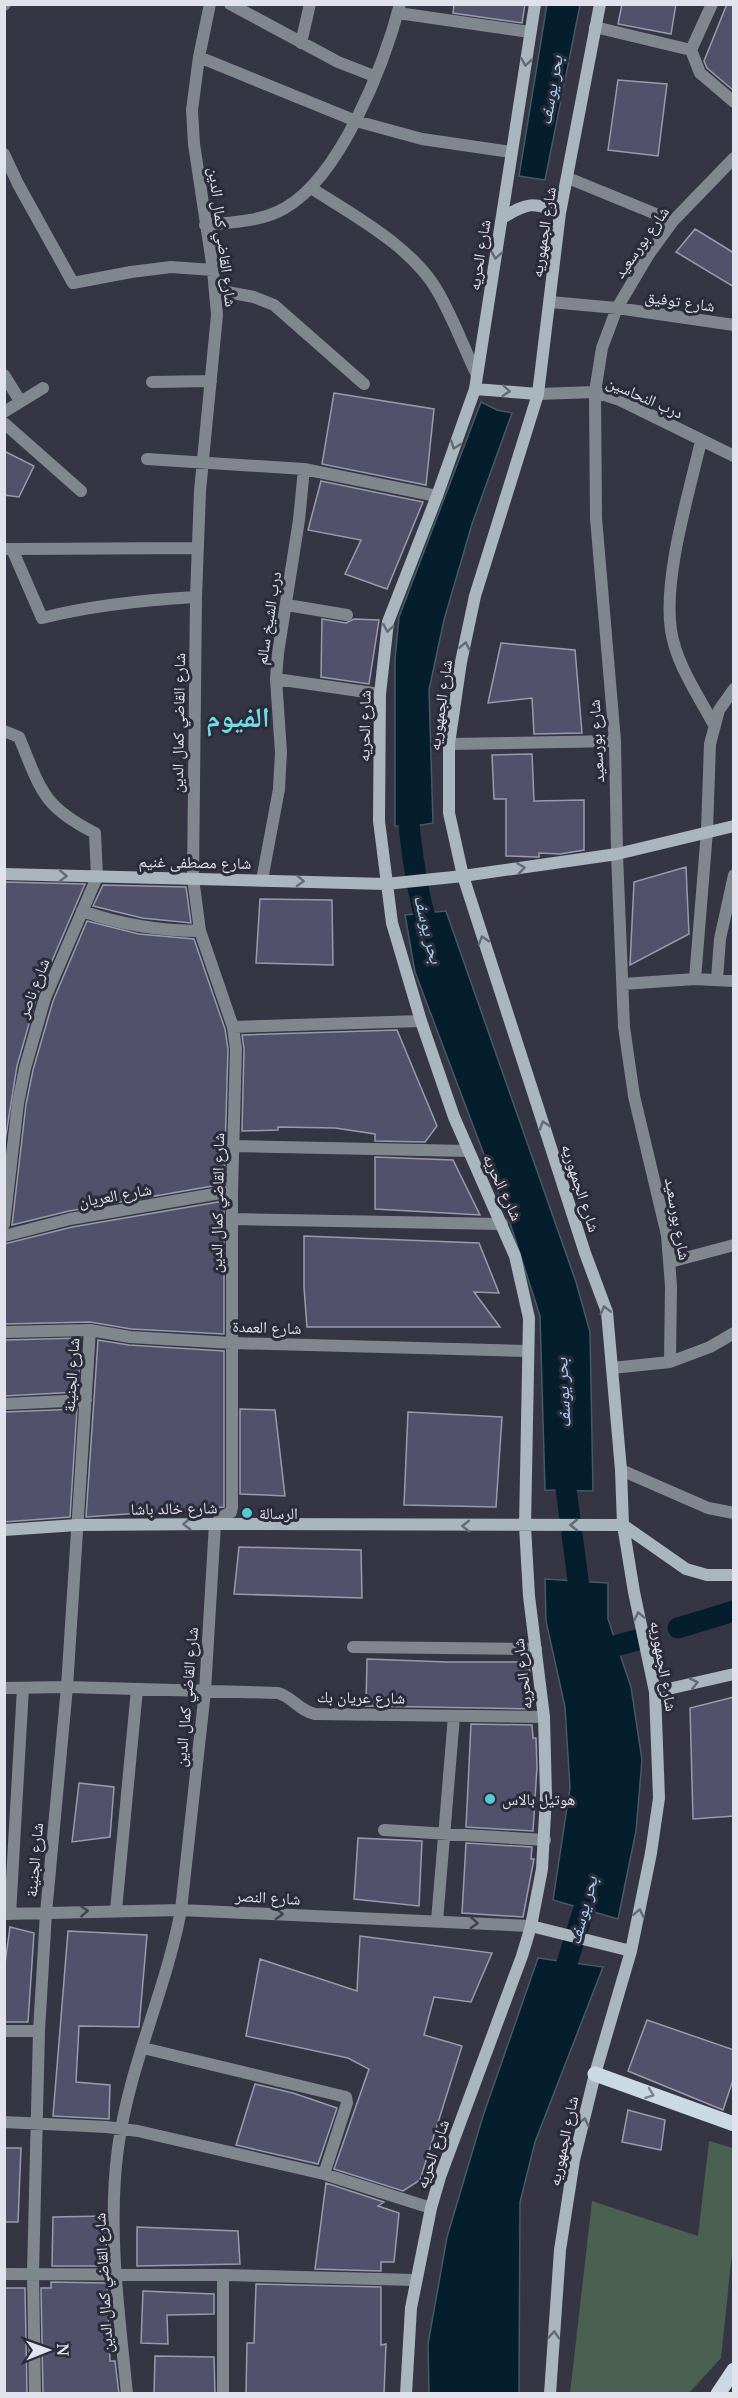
<svg xmlns="http://www.w3.org/2000/svg" width="738" height="2398" font-family="'Noto Serif','Noto Naskh Arabic',serif">
  <style>
    .green { fill: #4a6152 }
    .water { fill: #041e2d; stroke: #475966; stroke-width: 1.5 }
    .lines { fill: none; stroke-linecap: round; stroke-linejoin: round }
    .canal { stroke: #041e2d; stroke-width: 21 }
    .building { fill: #52516b; stroke: #9b9aad; stroke-width: 1.5 }
    .street { stroke: #80888d; stroke-width: 12 }
    .secondary { stroke: #a9b6be; stroke-width: 12 }
    .primary { stroke: #c9dae4; stroke-width: 15 }
    .oneway { stroke: #646a75 }
    .oneway2 { stroke: #40424f }
    .oneway3 { stroke: #7a828f }
    .poi-dot { fill: #52cbd7; stroke: #2b2b3a; stroke-width: 2 }
    .labels { text-anchor: middle; dominant-baseline: central; stroke-width: 6; stroke-linejoin: round; paint-order: stroke }
    .street-label { font-size: 16px; fill: #e2e2ec; stroke: #2b2b3a }
    .poi-label { font-size: 16px; fill: #e2e2ec; stroke: #2b2b3a; text-anchor: start }
    .water-label { font-size: 18px; font-style: italic; fill: #a0d4f7; stroke: #2b2b3a }
    .town-label { font-size: 28px; font-weight: bold; fill: #70dce6; stroke: #2b2b3a }
  </style>
  <rect width="100%" height="100%" fill="#353544"/>
  <!-- green -->
  <path class="green" d="M709 2141 733 2148V2244L721 2358 689 2393H570L592 2201 698 2236Z"/>
  <!-- water -->
  <path class="water" d="M547 4 580 5 545 180 519 176Z
    M481 402 497 410 512 413 472 524 444 620 429 690 433 823 409 827 395 826V659L399 617Z
    M446 911 576 1282 590 1332 593 1491 545 1490 540 1316 511 1226 415 972 405 915Z
    M545 1579 608 1583V1619L631 1687 642 1760 636 1831 618 1919 553 1900 570 1788 565 1707 546 1621Z
    M538 1958 603 1967 535 2142 520 2202 519 2393H429L428 2344 447 2237 483 2116Z"/>
  <g class="lines">
    <!-- canal -->
    <path class="canal" d="M407 799C410 846 417 894 431 940
      M565 1462V1481L582 1610
      M678 1628 734 1611
      M589 1653 637 1640
      M559 1989 592 1882"/>
  </g>
  <!-- building -->
  <path class="building" d="M454 4H525L522 23 453 13Z
    M622 4H676L671 34 618 24Z
    M727 4H734V91L707 68 704 61Z
    M618 80 667 84 658 156 608 150Z
    M695 229 734 253V287L676 252Z
    M334 393 434 409 426 485 322 464Z
    M4 451 34 466 19 497 4 495Z
    M321 481 423 502 387 589 345 574 361 540 308 530Z
    M322 619 346 623 354 619 379 620 369 684 321 677Z
    M501 643 575 650 582 733 534 734 532 698 488 703Z
    M532 754 534 801 584 800V850L560 854 539 853V857H536L506 856V799H494L492 755Z
    M686 867 689 934 630 965 634 882Z
    M4 882 85 884 37 996 17 1066 4 1148Z
    M103 885 186 887 191 923 142 918 93 906Z
    M260 899 332 900 333 965 256 963Z
    M87 921 139 934 194 939 225 1029 228 1049 224 1184 69 1211 12 1225 26 1104 33 1070 53 1001Z
    M397 1030 437 1126 425 1142 375 1141V1134L335 1128 278 1127V1130L242 1131 244 1049 242 1035Z
    M375 1157 453 1160 480 1215 375 1209Z
    M224 1201V1334L131 1329 90 1322 4 1324V1244L72 1227Z
    M304 1236 479 1243 499 1293 474 1292 500 1327H307L304 1288Z
    M81 1338 78 1392 4 1396V1340Z
    M98 1340 129 1345 224 1351V1507L86 1517Z
    M77 1409 70 1517 4 1522V1412Z
    M240 1409 275 1410 285 1496 240 1494Z
    M408 1412 502 1417 496 1507 404 1505Z
    M239 1547 361 1550 362 1598 234 1594Z
    M367 1659 448 1662H529L532 1709 366 1706Z
    M734 1697V1816L693 1819 690 1708Z
    M471 1724 532 1725 533 1738H536L537 1767 533 1831 466 1827Z
    M79 1783 114 1787 110 1837 72 1842Z
    M358 1838 422 1841 419 1906 354 1899Z
    M466 1843 532 1847 531 1859H534L523 1917 462 1913Z
    M10 1927 34 1933 28 2022H4V1971Z
    M68 1931 147 1935 139 2027 79 2026 76 2082 110 2085 109 2119 53 2116Z
    M360 1936 492 1953 471 2002 434 1997 424 2035 462 2046 420 2180 403 2191 334 2169 369 2069 348 2058 246 2036 260 1959 357 1991Z
    M647 2020 734 2050V2077L723 2110 628 2071Z
    M255 2084 293 2093 337 2108 318 2164 236 2145Z
    M628 2110 665 2120 661 2150 622 2142Z
    M4 2148H21L18 2222H4Z
    M326 2183 384 2202 378 2206 399 2213 394 2262H381V2271L315 2269Z
    M105 2216 107 2266H52L53 2217Z
    M137 2227 238 2231 240 2264 137 2266Z
    M51 2282 107 2283 110 2361H115L119 2394H43L41 2288H51Z
    M256 2284 381 2287V2345L386 2344 384 2394H246L247 2343H254Z
    M4 2288H25L27 2394H4Z
    M143 2291 214 2294V2314L167 2315 168 2344 141 2343Z
    M155 2356 214 2357 215 2394H154Z"/>
  <g class="lines">
    <!-- street -->
    <path class="street" d="M230 4 338 62 374 76
      M712 4 691 50 700 73 734 102
      M4 5 5 4
      M398 13 530 32
      M595 27 691 50
      M301 43 310 4
      M199 57 356 121 422 139 511 152
      M4 154 18 184 73 283 131 272 171 267 213 270
      M568 178 673 221
      M311 188C353 215 413 247 438 292 453 318 464 348 477 375
      M205 225C232 222 261 222 285 208 341 176 384 65 400 4
      M216 290 254 297 274 305 364 384
      M550 302 617 308 734 325
      M4 375 20 401
      M152 382 211 381
      M538 394 595 392 620 400 734 456
      M4 412 43 388
      M4 423 81 491
      M701 441C689 493 663 578 671 630 676 664 698 695 714 725
      M147 459 304 469 437 496
      M4 549H12L42 618C93 605 143 600 196 597
      M12 549 198 548
      M287 605 347 615
      M276 679 380 694
      M4 731 19 737C41 790 42 806 95 833L97 877 45 998 25 1068 18 1103 4 1224
      M449 744 615 741
      M262 880 279 789 281 752 276 679 278 653 299 520 304 469
      M82 911C122 925 158 931 200 931
      M695 979 707 831 710 744 719 710 734 689
      M717 979 720 939 734 875
      M623 984 695 979 734 981
      M233 1027 421 1021
      M233 1146 468 1151
      M232 1219 502 1224
      M4 1236 70 1219 232 1191
      M670 1262 734 1245
      M4 1332 90 1330 130 1337 232 1343 528 1351
      M670 1362 671 1286 667 1235 634 1096 624 1027 617 854 615 741 596 518 595 392 602 348 617 308 649 254 673 221 734 158
      M612 1368 670 1362 710 1347 734 1333
      M4 1404 86 1400
      M621 1470 708 1508 734 1513
      M353 1647 536 1649
      M4 1688 67 1687 278 1693C293 1697 299 1711 315 1714L544 1717
      M384 1830 545 1840
      M116 1910 137 1689
      M4 1914 181 1910 531 1926
      M10 1914 23 1688
      M437 1921 454 1716
      M4 2031H39
      M143 2048 346 2097 347 2103 324 2174
      M4 2122 107 2127 138 2131 324 2174 431 2208
      M4 2274 223 2275 415 2280
      M35 2394 33 2274 39 2031 46 1913 67 1687 90 1330
      M127 2394C119 2312 107 2229 118 2148 129 2066 166 1990 181 1910L205 1691 215 1524 222 1517 231 1512 232 1507V1191L236 1049 233 1027 200 931 193 878 196 597 200 491 217 315 213 270 194 144 192 110 199 57 210 4
      M223 2394V2275"/>
    <!-- secondary -->
    <path class="secondary" d="M502 218C527 203 533 201 560 213
      M475 389 538 394
      M4 874 386 884 463 876 617 854 734 826
      M4 1530 77 1525 215 1524 623 1525 686 1569 707 1575H734
      M655 1692 734 1674
      M531 1926 631 1951
      M406 2394 411 2308 431 2208 440 2177 522 1956 531 1926 542 1869 546 1796 544 1717 529 1596 525 1526 529 1318 515 1256 454 1117 421 1021 392 923 379 821 380 694 388 622 437 496 475 389 535 4
      M550 2394 560 2250 574 2160 595 2074 631 1951 651 1853 659 1798 655 1692 634 1592 623 1525 621 1470 607 1312 585 1253 463 876 449 813V744L461 662 475 596 538 394 560 213 600 4"/>
    <!-- primary -->
    <path class="primary" d="M595 2074 734 2124
      M718 2394 734 2370"/>
  </g>
  <!-- one-way arrows -->
  <defs><path id="oneway-chevron" d="M-2-3.5L2.5 0L-2 3.5" fill="none" stroke-width="1.6" stroke-linecap="round" stroke-linejoin="round" transform="scale(1.5)"/></defs>
  <g class="oneway">
    <use href="#oneway-chevron" transform="translate(526 62) rotate(99)"/>
    <use href="#oneway-chevron" transform="translate(496 255) rotate(99)"/>
    <use href="#oneway-chevron" transform="translate(506 391) rotate(5)"/>
    <use href="#oneway-chevron" transform="translate(455 445) rotate(110)"/>
    <use href="#oneway-chevron" transform="translate(388 628) rotate(100)"/>
    <use href="#oneway-chevron" transform="translate(465 646) rotate(-78)"/>
    <use href="#oneway-chevron" transform="translate(521 868) rotate(-8)"/>
    <use href="#oneway-chevron" transform="translate(63 876) rotate(2)"/>
    <use href="#oneway-chevron" transform="translate(300 881) rotate(2)"/>
    <use href="#oneway-chevron" transform="translate(483 940) rotate(-107)"/>
    <use href="#oneway-chevron" transform="translate(544 1125) rotate(-108)"/>
    <use href="#oneway-chevron" transform="translate(605 1310) rotate(-104)"/>
    <use href="#oneway-chevron" transform="translate(187 1524) rotate(179)"/>
    <use href="#oneway-chevron" transform="translate(574 1525) rotate(179)"/>
    <use href="#oneway-chevron" transform="translate(466 1526) rotate(-180)"/>
    <use href="#oneway-chevron" transform="translate(639 1616) rotate(-102)"/>
    <use href="#oneway-chevron" transform="translate(694 1683) rotate(-13)"/>
    <use href="#oneway-chevron" transform="translate(639 1913) rotate(-78)"/>
    <use href="#oneway-chevron" transform="translate(584 2122) rotate(-77)"/>
    <use href="#oneway-chevron" transform="translate(554 2335) rotate(-86)"/>
  </g>
  <g class="oneway2">
    <use href="#oneway-chevron" transform="translate(84 1911) rotate(-3)"/>
    <use href="#oneway-chevron" transform="translate(279 1914) rotate(3)"/>
    <use href="#oneway-chevron" transform="translate(474 1923) rotate(3)"/>
  </g>
  <use class="oneway3" href="#oneway-chevron" transform="translate(650 2094) rotate(20)"/>
  <!-- markers -->
  <g class="poi-dot">
    <circle cx="247" cy="1513" r="6"/>
    <circle cx="490" cy="1799" r="6"/>
  </g>
  <g class="labels">
    <!-- street labels -->
    <g class="street-label">
      <text transform="translate(543 232) rotate(-81)">شارع الجمهوريه</text>
      <text transform="translate(223 237) rotate(83)">شارع القاضي كمال الدين</text>
      <text transform="translate(641 242) rotate(-55)">شارع بورسعيد</text>
      <text transform="translate(479 255) rotate(-81)">شارع الحريه</text>
      <text transform="translate(680 301) rotate(8)">شارع توفيق</text>
      <text transform="translate(645 397) rotate(24)">درب النحاسين</text>
      <text transform="translate(268 618) rotate(-81)">درب الشيخ سالم</text>
      <text transform="translate(440 705) rotate(-82)">شارع الجمهوريه</text>
      <text transform="translate(178 723) rotate(-89)">شارع القاضي كمال الدين</text>
      <text transform="translate(364 726) rotate(-89)">شارع الحريه</text>
      <text transform="translate(596 741) rotate(-93)">شارع بورسعيد</text>
      <text transform="translate(195 862) rotate(1)">شارع مصطفى غنيم</text>
      <text transform="translate(33 988) rotate(-69)">شارع ناصر</text>
      <text transform="translate(503 1187) rotate(65)">شارع الحريه</text>
      <text transform="translate(581 1188) rotate(72)">شارع الجمهوريه</text>
      <text transform="translate(115 1195) rotate(-10)">شارع العريان</text>
      <text transform="translate(217 1203) rotate(-89)">شارع القاضي كمال الدين</text>
      <text transform="translate(678 1219) rotate(80)">شارع بورسعيد</text>
      <text transform="translate(267 1327) rotate(2)">شارع العمدة</text>
      <text transform="translate(71 1375) rotate(-86)">شارع الجنينة</text>
      <text transform="translate(174 1508) rotate(-1)">شارع خالد باشا</text>
      <text transform="translate(664 1666) rotate(80)">شارع الجمهوريه</text>
      <text transform="translate(522 1674) rotate(-97)">شارع الحريه</text>
      <text transform="translate(186 1697) rotate(-85)">شارع القاضي كمال الدين</text>
      <text transform="translate(361 1697) rotate(1)">شارع عريان بك</text>
      <text transform="translate(34 1860) rotate(-85)">شارع الجنينة</text>
      <text transform="translate(268 1897) rotate(3)">شارع النصر</text>
      <text transform="translate(563 2141) rotate(-78)">شارع الجمهوريه</text>
      <text transform="translate(432 2154) rotate(-71)">شارع الحريه</text>
      <text transform="translate(103 2283) rotate(-93)">شارع القاضي كمال الدين</text>
    </g>
    <!-- poi labels -->
    <g class="poi-label">
      <text x="259" y="1513">الرسالة</text>
      <text x="502" y="1799">هوتيل بالاس</text>
    </g>
    <!-- water labels -->
    <g class="water-label">
      <text transform="translate(550 90) rotate(-80)">بحر يوسف</text>
      <text transform="translate(429 929) rotate(76)">بحر يوسف</text>
      <text transform="translate(562 1393) rotate(-93)">بحر يوسف</text>
      <text transform="translate(582 1910) rotate(-75)">بحر يوسف</text>
    </g>
    <!-- town labels -->
    <g class="town-label">
      <text x="238" y="716">الفيوم</text>
    </g>
  </g>
  <!-- border -->
  <rect width="738" height="2398" fill="none" stroke="#e2e2ec" stroke-width="12"/>
  <!-- north arrow -->
  <g transform="translate(48 2350) rotate(89)" stroke="#2b2b3a" stroke-width="4.5" paint-order="stroke">
  <path d="M0-4.5L10 22L0 15L-10 22Z" fill="#e2e2ec"/>
  <text y="-9" font-size="16" font-weight="bold" text-anchor="middle" fill="#e2e2ec">N</text>
  </g>
</svg>
